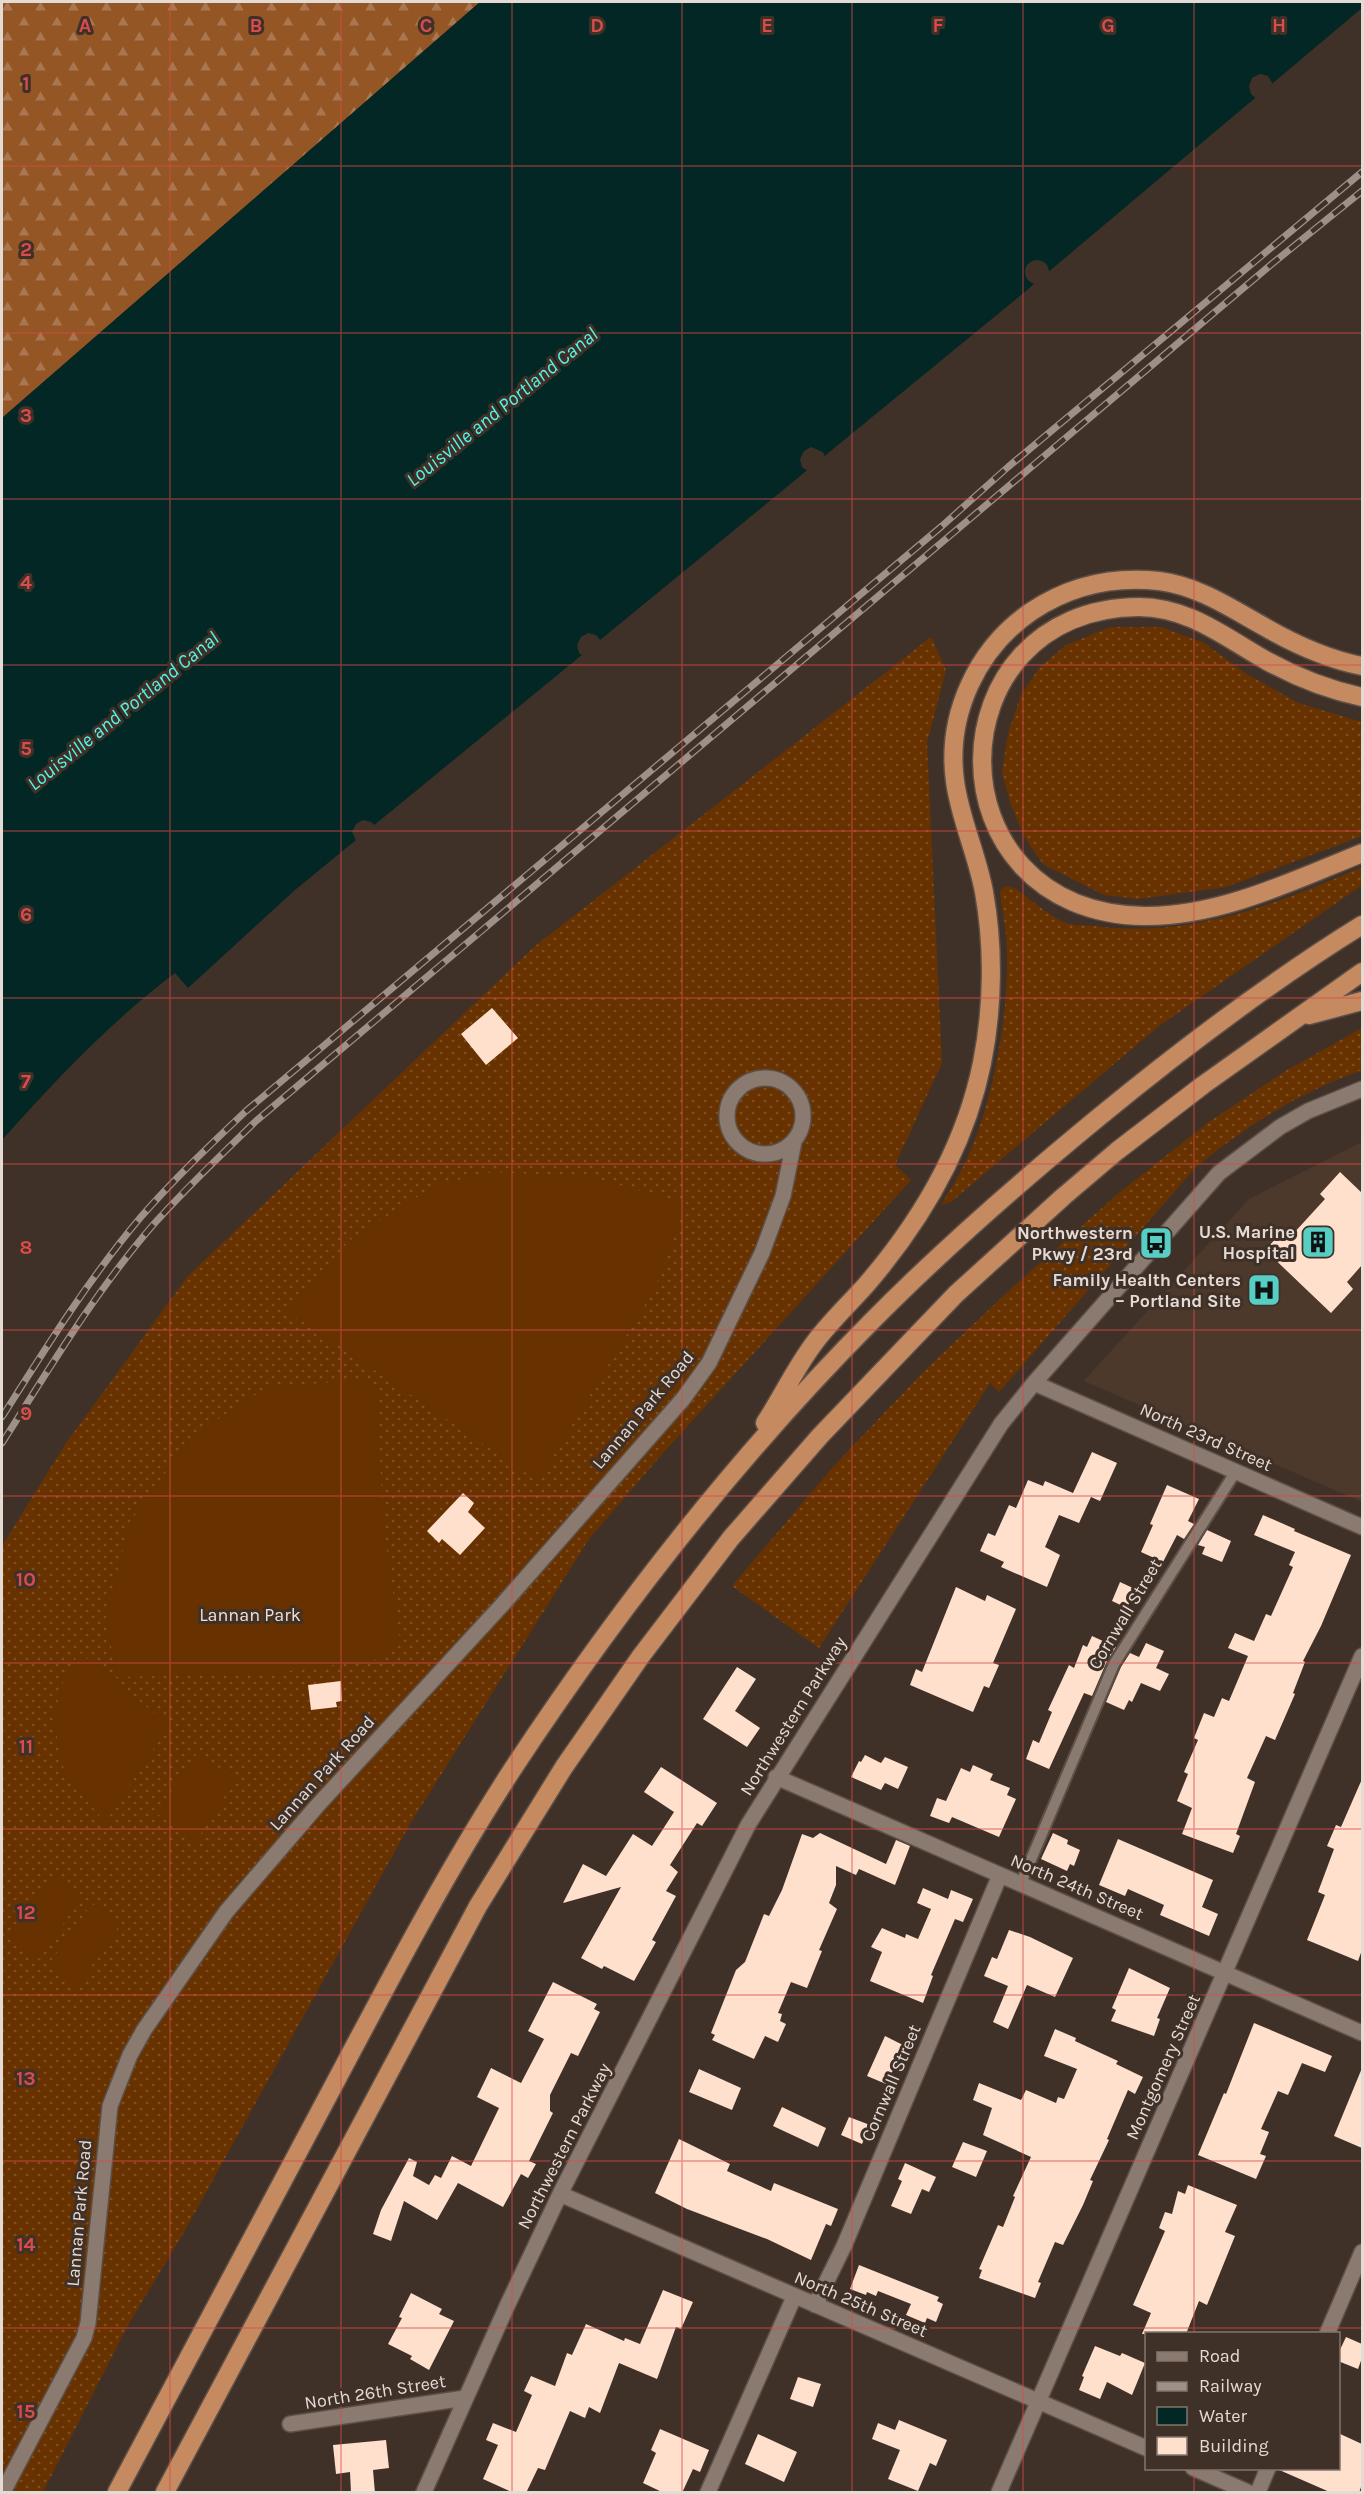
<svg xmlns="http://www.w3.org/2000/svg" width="1364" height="2494" font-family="Karla,sans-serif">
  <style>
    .built { fill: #4d392b }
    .grass { fill: url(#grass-dots) }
    .forest { fill: url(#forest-firs) }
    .pitch { fill: #673200 }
    .water { fill: #022724 }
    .pier { fill: #403128 }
    .building { fill: #fee0cd }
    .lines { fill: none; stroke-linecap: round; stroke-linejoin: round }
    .service-casing { stroke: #5b4f47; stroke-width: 14 }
    .minor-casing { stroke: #5b4f47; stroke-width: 18 }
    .tertiary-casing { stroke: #5b4f47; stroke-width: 18 }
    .motorway-casing { stroke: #5b4f47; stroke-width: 21 }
    .service { stroke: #8a7a6f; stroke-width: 10 }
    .minor { stroke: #8a7a6f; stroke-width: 15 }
    .tertiary { stroke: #8a7a6f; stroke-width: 15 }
    .motorway { stroke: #c68a60; stroke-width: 18 }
    .rail-casing { stroke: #9c9088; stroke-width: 7 }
    .rail { stroke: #403128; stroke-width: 4.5; stroke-dasharray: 14; stroke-linecap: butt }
    .grid { fill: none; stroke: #d94c4b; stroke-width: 1.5; stroke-opacity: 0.55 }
    .labels { text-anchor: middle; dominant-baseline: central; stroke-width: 6; stroke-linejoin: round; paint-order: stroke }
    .poi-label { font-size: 18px; font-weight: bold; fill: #e5dbd5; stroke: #403128; text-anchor: end }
    .street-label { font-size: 18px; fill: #e5dbd5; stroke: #403128 }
    .park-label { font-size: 18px; fill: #f3e0d4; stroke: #403128 }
    .water-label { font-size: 20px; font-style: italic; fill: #54f5e9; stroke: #403128 }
    .grid-label { font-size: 20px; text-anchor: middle; font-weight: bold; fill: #d94c4b; stroke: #403128; stroke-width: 6; stroke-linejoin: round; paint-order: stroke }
  </style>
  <defs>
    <pattern id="grass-dots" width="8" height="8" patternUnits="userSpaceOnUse" patternTransform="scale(1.5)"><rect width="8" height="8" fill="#673200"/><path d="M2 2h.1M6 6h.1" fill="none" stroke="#7d4f24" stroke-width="1.8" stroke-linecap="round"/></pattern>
    <pattern id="forest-firs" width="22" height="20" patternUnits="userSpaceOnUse" patternTransform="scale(1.5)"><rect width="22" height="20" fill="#955626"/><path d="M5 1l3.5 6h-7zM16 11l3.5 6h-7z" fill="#a9764f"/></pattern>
  </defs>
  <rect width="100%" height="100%" fill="#403128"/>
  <!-- built -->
  <path class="built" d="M1362 1142V1502L1084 1381 1249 1199Z"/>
  <!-- grass -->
  <path class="grass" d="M1111 627H1161L1204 643 1245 673 1298 703 1362 722V836L1226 887 1138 899 1104 895 1043 864 1025 838 1010 802 1002 772 1008 733 1021 695 1039 668 1066 645Z
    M931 637 946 670 927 743 942 1063 895 1165 911 1180 664 1452 589 1539 410 1824 183 2234 128 2325 43 2492H2V1546L66 1443 188 1276 534 947Z
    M1362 867V885L1159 1026 951 1202 941 1205C949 1191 959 1176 966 1161 994 1103 1012 1000 1006 936 1005 922 1002 908 1000 894L1001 890 1006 886 1015 888C1030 900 1046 913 1063 922 1071 926 1086 925 1095 926 1189 939 1277 904 1362 867Z
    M1362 1028V1070C1295 1095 1252 1122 1196 1167L999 1392 990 1383 819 1648 732 1586 833 1467 925 1370 1014 1286 1120 1192 1209 1122 1287 1070Z"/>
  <!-- forest -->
  <path class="forest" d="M2 2H480L2 418Z"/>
  <!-- pitch -->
  <path class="pitch" d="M492 1172 592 1177 686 1204 655 1288 538 1481 287 1311 350 1240 436 1185Z
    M369 1379 377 1388 383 1525 400 1640 386 1658 273 1673 116 1677 106 1615 130 1522 191 1437 266 1388Z
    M79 1652 169 1725 105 1823 64 1770 54 1722 60 1688Z
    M197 1753 236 1779 196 1841 156 1813Z
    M53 1877 82 1896 39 1959 10 1939Z
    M92 1904 121 1923 78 1986 48 1965Z"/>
  <!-- water -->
  <path class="water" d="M480 2H1362V8L1015 300 295 890 188 988 175 973C110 1022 55 1081 2 1140V418Z"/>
  <!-- pier -->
  <path class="pier" d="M1260 74 1268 76 1274 86 1258 100 1251 94 1249 86 1252 78Z
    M1025 272a12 12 0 1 1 24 0a12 12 0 1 1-24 0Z
    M811 447 823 452 826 459 809 472 802 467 800 459 804 451Z
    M588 633 596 635 602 642 584 657 579 653 577 645 581 637Z
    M363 820 371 822 377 827 357 843 352 832 356 824Z"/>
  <!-- building -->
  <path class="building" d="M492 1008 518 1038 486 1065 461 1034Z
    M1340 1172 1362 1193V1265L1347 1282 1353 1289 1331 1313 1265 1250 1286 1228 1293 1234 1325 1199 1320 1194Z
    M1092 1452 1117 1463 1100 1501 1091 1497 1079 1523 1059 1515 1045 1547 1060 1555 1047 1587 1001 1567 1004 1562 980 1551 988 1533 995 1536 1009 1505 1016 1508 1028 1480 1043 1486 1045 1481 1073 1493Z
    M1167 1485 1199 1499 1188 1521 1194 1524 1184 1539 1177 1535 1163 1562 1141 1552 1153 1525 1150 1524Z
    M463 1493 474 1503 468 1512 485 1528 460 1555 442 1539 439 1543 427 1531Z
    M1263 1515 1295 1529 1294 1531 1351 1555 1321 1626 1303 1661 1305 1662 1293 1693 1295 1694 1275 1740 1266 1736 1247 1778 1255 1782 1236 1834 1240 1836 1233 1853 1182 1834 1192 1808 1177 1801 1188 1774 1184 1772 1198 1740 1194 1738 1204 1713 1214 1717 1222 1698 1229 1701 1248 1656 1228 1648 1235 1633 1254 1641 1266 1614 1271 1616 1293 1567 1289 1565 1295 1552 1254 1535Z
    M1207 1530 1231 1541 1222 1562 1202 1554 1205 1547 1198 1545Z
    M1120 1582 1135 1589 1127 1608 1112 1601Z
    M956 1587 985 1601 987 1595 1016 1609 993 1663 999 1665 989 1688 984 1686 973 1712 910 1685 916 1669 922 1672Z
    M1092 1636 1116 1647 1107 1661 1092 1696 1084 1693 1049 1769 1026 1759 1033 1740 1039 1743 1052 1712 1048 1710 1069 1665 1074 1668 1083 1645 1087 1647Z
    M1146 1643 1164 1651 1156 1668 1169 1674 1160 1691 1141 1683 1132 1702 1129 1700 1124 1710 1106 1702 1121 1667 1130 1653 1139 1657Z
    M737 1667 756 1679 735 1711 760 1728 747 1747 703 1719Z
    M341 1681 342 1701 336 1702 337 1707 311 1710 308 1685Z
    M865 1755 881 1763 885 1757 908 1767 898 1789 885 1783 881 1790 851 1777 859 1761 861 1762Z
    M973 1765 993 1774 990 1780 1010 1788 1007 1795 1016 1799 999 1837 952 1817 949 1823 930 1816 937 1798 946 1801 961 1768 970 1772Z
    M661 1767 717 1803 702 1826 697 1823 670 1865 678 1872 666 1891 676 1896 652 1940 656 1942 634 1981 604 1966 602 1969 581 1958 621 1887 563 1903 583 1864 606 1876 633 1834 652 1846 674 1812 644 1792Z
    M1362 1779V1950L1358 1961 1307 1940 1325 1895 1318 1892 1334 1849 1327 1846 1336 1825 1341 1827Z
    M820 1833 886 1864 896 1840 910 1846 895 1885 859 1869 856 1875 836 1866V1885L829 1903 837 1909 819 1950 822 1951 807 1988 791 1982 778 2013 782 2014 780 2021 786 2024 778 2042 765 2036 754 2059 712 2040 715 2035 711 2033 736 1970 745 1962 764 1914 769 1916 782 1890 802 1834 813 1838Z
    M1053 1833 1068 1840 1067 1844 1080 1850 1074 1866 1070 1864 1067 1871 1041 1859Z
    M1118 1839 1213 1880 1202 1907 1218 1914 1209 1936 1160 1915 1164 1905 1128 1889 1125 1896 1099 1885Z
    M923 1888 948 1899 951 1890 973 1899 963 1922 955 1919 931 1975 933 1976 923 2003 870 1981 882 1952 871 1947 882 1928 905 1938 906 1934 918 1939 931 1909 917 1903Z
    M1009 1930 1030 1937 1073 1958 1055 1997 1027 1985 1008 2029 993 2022 1008 1986 984 1976 992 1957 997 1959Z
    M1129 1968 1170 1988 1157 2018 1160 2019 1154 2036 1111 2021 1116 2010 1112 2008Z
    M553 1982 597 2004 594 2009 600 2012 578 2056 571 2053 550 2095V2111L553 2113 529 2161 536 2164 528 2178 521 2174 503 2207 458 2183 437 2220 404 2201 391 2241 373 2234 381 2210 409 2158 417 2162 413 2176 429 2185 435 2175 441 2178 452 2156 471 2166 499 2108 477 2097 491 2068 521 2083 544 2039 528 2031Z
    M1254 2023 1332 2056 1325 2072 1302 2063 1288 2095 1278 2091 1261 2129 1269 2132 1260 2154 1266 2156 1256 2179 1198 2155 1224 2093 1226 2094Z
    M1055 2029 1076 2038 1075 2041 1118 2061 1116 2064 1143 2077 1135 2094 1128 2090 1107 2139 1109 2140 1090 2180 1093 2181 1083 2205 1063 2245 1055 2242 1038 2282 1041 2283 1035 2298 979 2278 982 2270 979 2269 998 2225 1003 2227 1015 2197 1013 2196 1031 2157 983 2135 992 2108 973 2100 979 2083 1021 2100 1026 2090 1056 2103 1058 2097 1064 2099 1077 2069 1044 2056Z
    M885 2036 905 2046 886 2084 867 2076Z
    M1362 2068V2148L1334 2136Z
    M699 2069 741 2088 732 2110 689 2092Z
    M782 2107 826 2128 818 2147 773 2126Z
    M849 2117 870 2125 862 2144 841 2135Z
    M679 2139 730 2164 727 2171 771 2191 774 2183 838 2209 831 2226 826 2224 811 2260 767 2239 687 2209 655 2193Z
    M963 2142 987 2151 976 2177 952 2167Z
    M905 2163 936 2177 929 2192 922 2189 911 2214 891 2206 902 2181 898 2179Z
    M1188 2185 1237 2205 1225 2232 1235 2236 1207 2305 1199 2301 1186 2334H1142L1151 2313 1133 2305 1165 2231 1159 2228 1165 2212 1172 2214 1178 2191 1185 2194Z
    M859 2265 939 2297 937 2301 943 2304 936 2322 927 2318 925 2323 906 2315 911 2304 878 2291 876 2296 867 2292 866 2295 850 2289Z
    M663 2290 693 2302 681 2329 676 2327 657 2379 619 2363 600 2413 589 2407 585 2418 570 2411 545 2470 538 2468 526 2493H514L483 2479 498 2445 486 2440 493 2423 516 2432 532 2395 524 2391 531 2376 555 2386 567 2353 572 2355 586 2324 624 2341 625 2338 640 2344Z
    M411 2293 442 2309 439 2314 454 2321 429 2370 410 2359 412 2356 388 2344 402 2318 399 2317Z
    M1346 2337 1362 2344V2358L1358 2369 1338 2361V2354Z
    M1095 2346 1120 2356 1122 2353 1145 2363 1132 2395 1107 2382 1100 2399 1079 2390 1084 2377 1082 2376Z
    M798 2377 821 2384 813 2407 790 2399Z
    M899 2420 947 2440 936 2466 930 2463 918 2491 888 2479 900 2450 872 2439 878 2423 895 2430Z
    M660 2429 709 2450 700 2472 693 2469 682 2493H664L643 2483 656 2453 651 2450Z
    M1338 2433 1362 2444V2484L1359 2493H1332L1277 2469H1338Z
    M758 2434 797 2452 784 2482 745 2464Z
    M386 2440 389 2468 373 2470 375 2493H351L350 2472 336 2474 333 2445Z"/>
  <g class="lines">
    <!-- service casing -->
    <g class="service-casing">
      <path id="service" d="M1021 1883 1114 1664 1236 1471"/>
    </g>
    <!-- minor casing -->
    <g class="minor-casing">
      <path id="minor" d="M727 1116a38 38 0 1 1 76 0a38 38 0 1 1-76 0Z
        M1034 1383 1362 1527
        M776 1777 1362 2033
        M560 2194 1146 2448
        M815 2305 844 2246 1000 1875
        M1327 2334 1362 2252
        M290 2424 465 2398
        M1193 2468 1248 2492
        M3 2492 84 2338 88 2323 110 2106 130 2055 144 2030 226 1912 317 1806 502 1605 683 1399 709 1363 762 1253 783 1196 794 1142
        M424 2492 507 2306 560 2194 748 1825 1001 1424 1034 1383 1219 1173 1280 1127 1308 1111 1362 1089
        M708 2492 794 2297
        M1258 2492 1268 2468"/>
    </g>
    <!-- tertiary casing -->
    <g class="tertiary-casing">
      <path id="tertiary" d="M999 2492 1362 1656"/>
    </g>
    <!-- motorway casing -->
    <g class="motorway-casing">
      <path id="motorway" d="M1362 697C1329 690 1298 678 1267 661 1226 638 1189 607 1139 607 932 608 926 912 1144 916 1219 917 1295 880 1362 853
        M1309 1015 1362 1001
        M765 1423C782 1397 796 1367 815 1342 830 1322 849 1304 866 1285 922 1220 965 1147 982 1063 993 1008 994 947 984 892 977 854 960 819 955 781 946 715 977 648 1032 611 1071 585 1113 576 1159 581 1198 586 1229 607 1263 626 1294 644 1327 659 1362 666
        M117 2492C187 2360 257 2228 328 2096 387 1985 445 1873 514 1767 619 1608 737 1457 871 1322 943 1249 1020 1182 1099 1117 1183 1048 1270 982 1362 925
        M165 2492 478 1906 564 1767 641 1656 731 1538 820 1436 956 1294 1064 1196 1117 1151 1203 1085 1362 972"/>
    </g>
    <!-- service -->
    <use href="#service" class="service"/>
    <!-- minor -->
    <use href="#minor" class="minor"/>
    <!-- tertiary -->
    <use href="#tertiary" class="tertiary"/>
    <!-- motorway -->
    <use href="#motorway" class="motorway"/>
    <!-- rail casing -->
    <g class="rail-casing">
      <path id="rail" d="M2 1417C45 1349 88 1280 140 1218 173 1180 210 1145 246 1111L942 526 1008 467 1362 172
        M2 1443C49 1369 95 1292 153 1225 185 1189 221 1155 256 1121L1273 263 1362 191"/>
    </g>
    <!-- rail -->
    <use href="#rail" class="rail"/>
  </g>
  <!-- grid -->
  <path class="grid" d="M170 2V2492M341 2V2492M512 2V2492M682 2V2492M852 2V2492M1023 2V2492M1194 2V2334M2 166H1362M2 333H1362M2 499H1362M2 665H1362M2 831H1362M2 998H1362M2 1164H1362M2 1330H1362M2 1496H1362M2 1663H1362M2 1829H1362M2 1995H1362M2 2161H1362M2 2328H1362M1194 2468V2492"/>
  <!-- icons -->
  <defs>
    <g id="building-square" transform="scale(1.725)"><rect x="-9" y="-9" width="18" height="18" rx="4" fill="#56cec4" stroke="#403128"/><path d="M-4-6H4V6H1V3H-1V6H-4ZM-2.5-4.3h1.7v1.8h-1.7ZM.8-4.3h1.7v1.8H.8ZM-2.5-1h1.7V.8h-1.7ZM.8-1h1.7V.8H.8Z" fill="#111"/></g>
    <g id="bus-square" transform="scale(1.725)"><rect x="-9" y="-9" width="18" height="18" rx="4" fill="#56cec4" stroke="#403128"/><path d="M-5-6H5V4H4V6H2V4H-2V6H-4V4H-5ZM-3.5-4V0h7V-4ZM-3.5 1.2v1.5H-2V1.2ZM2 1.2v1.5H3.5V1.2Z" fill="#111"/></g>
    <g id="hospital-square" transform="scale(1.725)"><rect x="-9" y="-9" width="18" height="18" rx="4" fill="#56cec4" stroke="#403128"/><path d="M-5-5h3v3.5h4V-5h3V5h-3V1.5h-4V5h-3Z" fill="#111"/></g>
  </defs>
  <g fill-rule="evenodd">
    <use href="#building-square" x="1318" y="1242"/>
    <use href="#bus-square" x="1156" y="1243"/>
    <use href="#hospital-square" x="1264" y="1290"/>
  </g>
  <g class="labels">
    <!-- poi labels -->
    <g class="poi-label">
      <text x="1295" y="1232">U.S. Marine<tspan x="1295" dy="21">Hospital</tspan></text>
      <text x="1133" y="1233">Northwestern<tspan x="1133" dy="21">Pkwy / 23rd</tspan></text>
      <text x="1241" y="1280">Family Health Centers<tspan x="1241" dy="21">– Portland Site</tspan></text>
    </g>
    <!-- street labels -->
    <g class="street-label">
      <text transform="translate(643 1410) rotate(-50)">Lannan Park Road</text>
      <text transform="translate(1206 1437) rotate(24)">North 23rd Street</text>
      <text transform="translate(1125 1614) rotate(-59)">Cornwall Street</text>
      <text transform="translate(793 1716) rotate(-58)">Northwestern Parkway</text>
      <text transform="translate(322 1773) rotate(-48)">Lannan Park Road</text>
      <text transform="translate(1077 1887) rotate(23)">North 24th Street</text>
      <text transform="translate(1163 2067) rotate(-66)">Montgomery Street</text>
      <text transform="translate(891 2083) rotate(-67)">Cornwall Street</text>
      <text transform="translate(564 2146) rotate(-63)">Northwestern Parkway</text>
      <text transform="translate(79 2213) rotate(-85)">Lannan Park Road</text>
      <text transform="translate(861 2304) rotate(23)">North 25th Street</text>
      <text transform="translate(375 2392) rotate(-9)">North 26th Street</text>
    </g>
    <!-- park labels -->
    <g class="park-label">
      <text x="250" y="1615">Lannan Park</text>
    </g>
    <!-- water labels -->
    <g class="water-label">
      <text transform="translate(502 407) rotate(-39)">Louisville and Portland Canal</text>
      <text transform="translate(123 711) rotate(-39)">Louisville and Portland Canal</text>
    </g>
  </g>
  <g class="grid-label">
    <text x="85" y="32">A</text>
    <text x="256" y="32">B</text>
    <text x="426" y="32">C</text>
    <text x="597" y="32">D</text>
    <text x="767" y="32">E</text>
    <text x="938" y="32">F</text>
    <text x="1108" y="32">G</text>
    <text x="1279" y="32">H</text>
    <text x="26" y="90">1</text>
    <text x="26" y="256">2</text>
    <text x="26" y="422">3</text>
    <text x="26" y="589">4</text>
    <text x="26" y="755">5</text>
    <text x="26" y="921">6</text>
    <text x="26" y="1088">7</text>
    <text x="26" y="1254">8</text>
    <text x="26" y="1420">9</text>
    <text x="26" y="1586">10</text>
    <text x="26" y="1753">11</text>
    <text x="26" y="1919">12</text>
    <text x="26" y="2085">13</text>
    <text x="26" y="2251">14</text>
    <text x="26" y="2418">15</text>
  </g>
  <!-- border -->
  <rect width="1364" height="2494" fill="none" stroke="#e5dbd5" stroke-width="6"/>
  <!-- legend -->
  <rect x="1145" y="2332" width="195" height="138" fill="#403128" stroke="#82756d" stroke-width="1.5"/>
  <rect x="1157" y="2352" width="30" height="9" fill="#8a7a6f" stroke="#82756d" stroke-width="1.5"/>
  <text x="1199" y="2362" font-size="18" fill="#e5dbd5">Road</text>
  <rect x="1157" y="2382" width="30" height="9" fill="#9c9088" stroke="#82756d" stroke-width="1.5"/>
  <text x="1199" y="2392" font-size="18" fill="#e5dbd5">Railway</text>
  <rect x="1157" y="2407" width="30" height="18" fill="#022724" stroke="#82756d" stroke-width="1.5"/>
  <text x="1199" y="2422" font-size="18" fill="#e5dbd5">Water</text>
  <rect x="1157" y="2437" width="30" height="18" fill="#fee0cd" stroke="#82756d" stroke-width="1.5"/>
  <text x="1199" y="2452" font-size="18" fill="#e5dbd5">Building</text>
</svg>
